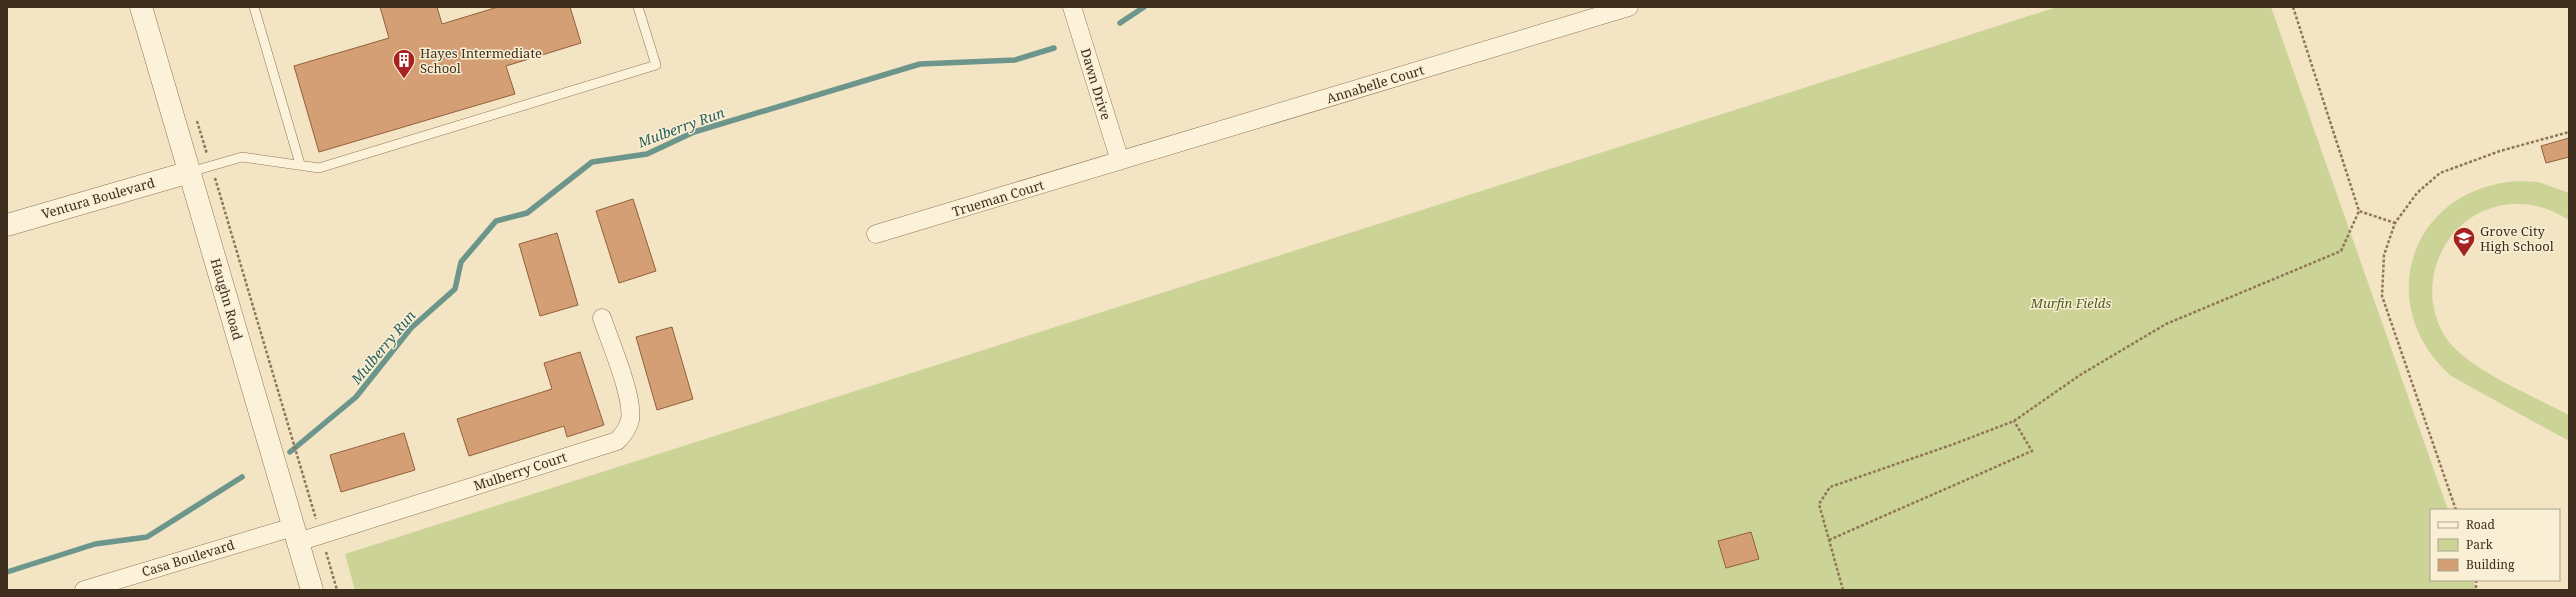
<svg xmlns="http://www.w3.org/2000/svg" width="2576" height="597" font-family="'Noto Serif',serif">
  <style>
    .green { fill: #cbd396 }
    .lines { fill: none; stroke-linecap: round; stroke-linejoin: round }
    .stream { stroke: #6c958b; stroke-width: 5.5 }
    .building { fill: #d59f76; stroke: #925f3b }
    .service-casing { stroke: #907658; stroke-width: 10 }
    .minor-casing { stroke: #907658; stroke-width: 19 }
    .tertiary-casing { stroke: #907658; stroke-width: 23 }
    .path { stroke: #907658; stroke-width: 2.5; stroke-dasharray: 3 2; stroke-linecap: butt }
    .service { stroke: #fcf2d9; stroke-width: 9 }
    .minor { stroke: #fcf2d9; stroke-width: 18 }
    .tertiary { stroke: #fcf2d9; stroke-width: 22 }
    .labels { text-anchor: middle; dominant-baseline: central; stroke-width: 3; stroke-linejoin: round; paint-order: stroke }
    .poi-label { font-size: 13px; fill: #3e2e1e; stroke: #f9efd5; text-anchor: start }
    .street-label { font-size: 13px; fill: #3e2e1e; stroke: #f9efd5 }
    .park-label { font-size: 13px; font-style: italic; fill: #4e5d22; stroke: #f9efd5 }
    .water-label { font-size: 14px; font-style: italic; fill: #2b605d; stroke: #f9efd5 }
  </style>
  <rect width="100%" height="100%" fill="#f3e5c4"/>
  <!-- green -->
  <path class="green" d="M2057 7H2271L2448 510H2431V580H2473L2476 590H355L345 554Z
    M2520 181 2538 182 2569 193V220C2554 211 2538 204 2520 204 2451 201 2409 281 2446 338 2467 369 2535 397 2569 415V441L2451 376C2370 303 2412 186 2520 181Z"/>
  <g class="lines">
    <!-- stream -->
    <path class="stream" d="M1120 23 1144 7
      M290 452 356 397 411 328 455 289 461 262 496 221 527 213 592 162 647 154 694 132 920 64 1015 60 1054 48
      M7 572 95 544 147 537 242 477"/>
  </g>
  <!-- building -->
  <path class="building" d="M380 7H437L442 24 498 7H570L581 43 506 66 515 94 319 152 294 66 389 38Z
    M2569 138V157L2546 163 2541 146Z
    M633 199 656 271 619 283 596 211Z
    M557 233 578 305 540 316 519 244Z
    M672 327 693 399 657 410 636 337Z
    M580 352 604 425 567 437 564 426 469 456 457 419 552 389 544 363Z
    M404 433 415 470 341 492 330 455Z
    M1751 532 1759 559 1726 568 1718 541Z"/>
  <g class="lines">
    <!-- service casing -->
    <g class="service-casing">
      <path id="service" d="M254 7 300 164
        M190 172 242 157 319 168 656 65 638 7"/>
    </g>
    <!-- minor casing -->
    <g class="minor-casing">
      <path id="minor" d="M1072 7 1120 161
        M876 234 1629 7
        M298 542 617 441C623 435 628 429 630 420 634 397 610 342 602 318
        M84 590 293 527"/>
    </g>
    <!-- tertiary casing -->
    <g class="tertiary-casing">
      <path id="tertiary" d="M141 7 312 590
        M7 225 190 172"/>
    </g>
    <!-- path -->
    <path class="path" d="M2293 7 2359 211 2395 223
      M197 121 207 154
      M215 178 316 519
      M2456 510 2382 296 2384 255 2395 223 2417 193 2440 173 2500 151 2569 132
      M1829 540 2032 451 2014 421
      M326 552 337 590
      M2476 580V590
      M1843 590 1819 504 1830 487 1954 444 2014 421 2080 375 2166 324 2341 251 2359 211"/>
    <!-- service -->
    <use href="#service" class="service"/>
    <!-- minor -->
    <use href="#minor" class="minor"/>
    <!-- tertiary -->
    <use href="#tertiary" class="tertiary"/>
  </g>
  <!-- icons -->
  <defs>
    <g id="building-pin" transform="scale(1.15)"><path d="M0 17L-7.5 6A9.5 9.5 0 1 1 7.5 6Z" fill="#a62221" stroke="#f9efd5"/><path d="M-4-6H4V6H1V3H-1V6H-4ZM-2.5-4.3h1.7v1.8h-1.7ZM.8-4.3h1.7v1.8H.8ZM-2.5-1h1.7V.8h-1.7ZM.8-1h1.7V.8H.8Z" fill="#fff"/></g>
    <g id="school-pin" transform="scale(1.15)"><path d="M0 17L-7.5 6A9.5 9.5 0 1 1 7.5 6Z" fill="#a62221" stroke="#f9efd5"/><path d="M0-5L7-2L0 1L-7-2ZM-4 1L0 2.5L4 1V4Q0 6-4 4Z" fill="#fff"/></g>
  </defs>
  <g fill-rule="evenodd">
    <use href="#building-pin" x="404" y="60"/>
    <use href="#school-pin" x="2464" y="238"/>
  </g>
  <g class="labels">
    <!-- poi labels -->
    <g class="poi-label">
      <text x="420" y="53">Hayes Intermediate<tspan x="420" dy="15">School</tspan></text>
      <text x="2480" y="231">Grove City<tspan x="2480" dy="15">High School</tspan></text>
    </g>
    <!-- street labels -->
    <g class="street-label">
      <text transform="translate(1096 84) rotate(73)">Dawn Drive</text>
      <text transform="translate(1375 84) rotate(-17)">Annabelle Court</text>
      <text transform="translate(98 198) rotate(-16)">Ventura Boulevard</text>
      <text transform="translate(998 198) rotate(-17)">Trueman Court</text>
      <text transform="translate(227 299) rotate(74)">Haughn Road</text>
      <text transform="translate(520 471) rotate(-18)">Mulberry Court</text>
      <text transform="translate(188 558) rotate(-17)">Casa Boulevard</text>
    </g>
    <!-- park labels -->
    <g class="park-label">
      <text x="2071" y="303">Murfin Fields</text>
    </g>
    <!-- water labels -->
    <g class="water-label">
      <text transform="translate(681 127) rotate(-20)">Mulberry Run</text>
      <text transform="translate(383 347) rotate(-50)">Mulberry Run</text>
    </g>
  </g>
  <!-- border -->
  <rect width="2576" height="597" fill="none" stroke="#3e2e1e" stroke-width="16"/>
  <!-- legend -->
  <rect x="2430" y="509" width="130" height="72" fill="#f9efd5" stroke="#aea28c"/>
  <rect x="2438" y="522" width="20" height="6" fill="#fcf2d9" stroke="#aea28c"/>
  <text x="2466" y="529" font-size="12" fill="#3e2e1e">Road</text>
  <rect x="2438" y="539" width="20" height="12" fill="#cbd396" stroke="#aea28c"/>
  <text x="2466" y="549" font-size="12" fill="#3e2e1e">Park</text>
  <rect x="2438" y="559" width="20" height="12" fill="#d59f76" stroke="#aea28c"/>
  <text x="2466" y="569" font-size="12" fill="#3e2e1e">Building</text>
</svg>
